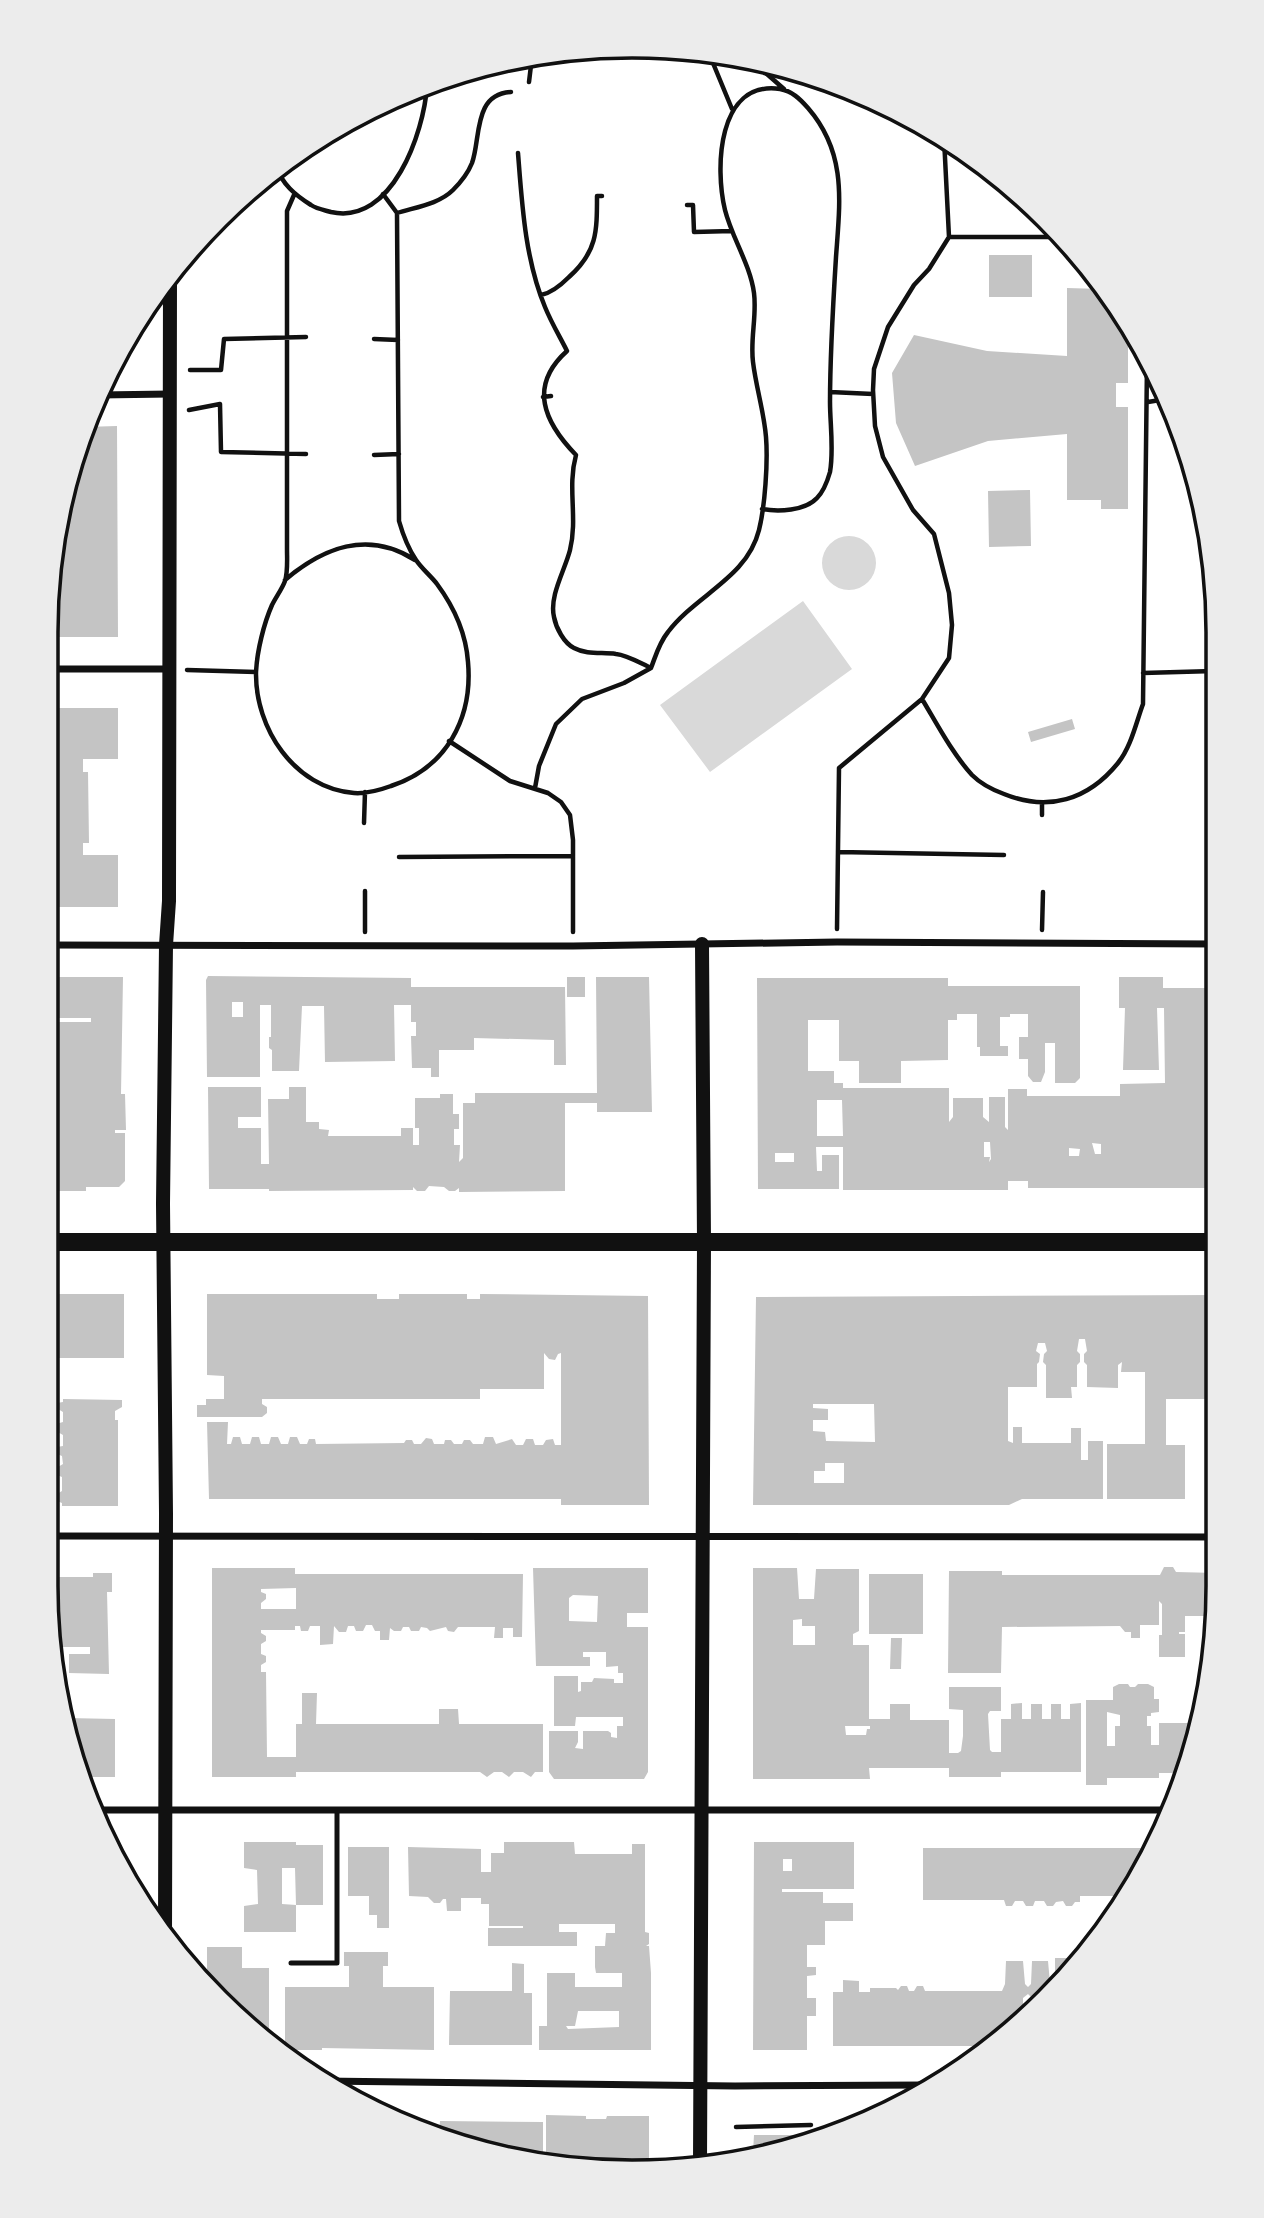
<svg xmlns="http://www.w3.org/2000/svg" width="1264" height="2218" font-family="Manrope,sans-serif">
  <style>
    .water { fill: #d9d9d9 }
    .building { fill: #c4c4c4; fill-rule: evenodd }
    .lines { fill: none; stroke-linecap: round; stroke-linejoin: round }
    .path { stroke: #111; stroke-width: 4.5 }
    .service { stroke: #111; stroke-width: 5 }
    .minor { stroke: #111; stroke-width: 7 }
    .secondary { stroke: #111; stroke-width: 14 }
    .primary { stroke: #111; stroke-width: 18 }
    .rim { fill: none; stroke: #111; stroke-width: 3.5 }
  </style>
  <rect width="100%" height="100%" fill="#fff"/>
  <!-- water -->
  <path class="water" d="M822 563a27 27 0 1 1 54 0a27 27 0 1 1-54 0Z
    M803 601 852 669 710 772 660 705Z"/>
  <!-- building -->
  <path class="building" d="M989 255H1032V297H989Z
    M1101 284 1120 306 1128 323V383H1116V407H1128V509H1101V500H1067V434L988 441 915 466 896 423 892 373 914 335 987 351 1067 356V288L1101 289Z
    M117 426 118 637H51L50 631H47V594L51 574H60V529L77 444 84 427Z
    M1030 490 1031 546 989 547 988 491Z
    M47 708H118V759H83V772H88L89 843H83V855H118V907H46Z
    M1072 719 1075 729 1031 742 1028 732Z
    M208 976 411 978V987H565L566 1065H554V1040L474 1038V1050H439V1077H431V1068H412L411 1036H416V1022H411V1005H394L395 1061 325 1062 324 1006H302L299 1071H272V1050L269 1048V1037H271V1005H260V1077H207L206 980ZM232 1002H243V1017H232Z
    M46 977H123L121 1094H125L126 1130H115V1133H125V1181L119 1187H86V1191H46V1094L47 1087H53V1070H46V1022H91V1018H46Z
    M567 977H585V997H567Z
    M596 977H649L652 1112H597V1103H565V1191L459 1192V1188L455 1191H449L444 1187 429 1186 425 1191H417L413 1187V1190L269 1191V1189H209L208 1087H261V1117H238V1128H261V1164H269L268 1099H289V1087H306V1122H319V1129L329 1130 328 1136H401V1128H413V1145H419V1128H415V1098H440V1094H453V1114H459V1129H454V1145H460L459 1162 463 1158V1103H475V1093H597Z
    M1119 977H1163V988H1211V985H1215L1216 1188H1028V1181H1008V1190H843V1147H816L817 1171H822V1155H839V1189H758L757 978H948V986H1080V1078L1075 1083H1055V1043H1045V1072L1041 1082H1033L1028 1076V1059H1019V1037H1028V1014H1010V1017H1000V1046H1008V1056H980V1047H977V1014H957V1020H948V1060L901 1061V1083H859V1061H839V1020H808V1071H834V1083H843V1088H949V1122L953 1117V1098H983V1117L989 1122V1097H1005V1127L1008 1130V1089H1027V1096H1120V1084L1165 1083 1164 1008H1157L1159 1070H1123L1125 1008H1119ZM817 1100H842L843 1136H817ZM984 1142H990L991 1159 989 1162 990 1157H984ZM1092 1143 1101 1144V1154H1095ZM1069 1148 1080 1149 1079 1156H1069ZM775 1153H794V1162H775Z
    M46 1294H124V1358H46Z
    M207 1294H377V1299H399V1294H467V1299H480V1294L648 1296 649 1505H561V1499H209L207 1422H228L227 1444H231L233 1437H240L242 1444H250L252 1437H259L261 1444H269L271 1437H278L281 1444H288L290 1437H297L300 1444H307L309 1439H315L316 1444 404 1443 406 1440H412L414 1444H421L426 1438 432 1439 434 1444H444L445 1440H451L454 1444H462L464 1440H470L473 1444H483L485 1437H493L496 1444 512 1439 516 1445H523L526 1439H533L535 1445H543L546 1440 553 1439 555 1445H561V1353L558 1354 555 1360 549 1359 544 1353V1389H480V1399H262V1404L267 1407V1413L262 1417H197V1405H206V1399H224V1376L207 1375Z
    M1216 1295V1399H1166V1445H1185V1499H1107V1444H1145V1372H1121L1122 1362 1118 1365V1388L1087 1387V1365L1084 1362V1354L1087 1351 1085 1339H1079L1077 1351 1080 1354V1362L1077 1365V1387H1071L1072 1398H1046V1365L1043 1362 1044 1354 1047 1351 1045 1343H1038L1036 1351 1040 1354 1039 1362 1037 1364V1387H1008V1441L1013 1443V1427H1022V1443H1071V1428H1081V1460H1088V1441H1103V1499H1022L1009 1505H753L756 1297ZM813 1404H874L875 1442 826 1441 825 1432 813 1431V1420H828V1409L813 1408ZM825 1463H844V1483H814V1471H825Z
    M63 1399 122 1400V1407L115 1411V1420H118V1506H62V1503L57 1501V1494L62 1491V1477L57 1475 58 1467 63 1464 62 1456 57 1454V1447L63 1446V1435L56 1431V1424L63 1422V1412L58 1409 57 1403 63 1402Z
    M1164 1567H1173L1176 1572 1217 1573V1616H1185V1632H1179V1634H1185V1657H1159V1635H1162V1604L1159 1601V1625H1140V1638H1131V1632H1125L1120 1626 1002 1627 1001 1673H948L949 1571H1002V1575H1160Z
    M212 1568H295V1574H523L522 1637H513V1628H503V1638H494L495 1627H458L454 1632 448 1631 446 1627 430 1631 427 1628 421 1627 419 1631H411L409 1627H403L401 1631H394L390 1628 389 1640H380V1631H375L372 1625H366L363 1631H356L354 1626H348L346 1632H339L334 1626 333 1644 320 1645V1626H310L308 1631H301L300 1626H295V1630H261V1633L266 1636V1641L261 1644V1654L266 1656V1662L261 1665V1672H266L267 1757H296V1724H302V1693H317L316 1724H439V1709H458L459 1724H543V1772H535L531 1777 523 1772H514L509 1777 502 1772H494L487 1777 480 1772H296V1777H212ZM296 1588V1609H261V1603L266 1599V1594L261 1592V1589Z
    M533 1568H648V1613H627V1627H648V1772L644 1779H554L549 1772V1731H578V1742L575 1748 583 1749V1731H608L611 1733V1737L617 1738V1726H623V1717H576L575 1726H554V1676H578V1692L581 1691V1682H592L594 1678 614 1679V1683H623V1673H618V1666L606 1667V1652H583V1657H590V1666H536ZM573 1595 598 1596 597 1622 569 1621V1598Z
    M753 1568H797L799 1599H814L816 1569H859V1631L853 1634V1645H869V1719H890V1704H910V1720H949V1753H958L961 1751 963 1736V1710L949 1709V1687H1001V1711H990L988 1714 990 1750 992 1752H1001V1719H1011V1704L1022 1703V1719H1031V1704H1042V1719H1051V1704H1061V1719H1070V1704L1081 1703V1772H1001V1777H949V1768H869L870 1779H753ZM802 1619V1626H815V1645H793V1620ZM845 1726H870V1729H867L866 1735H846Z
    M93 1573H112V1592H107L109 1674 69 1673V1654H90V1647H56L46 1577H93Z
    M869 1574H923V1634H869Z
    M891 1638H902L901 1669H890Z
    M1119 1684H1128L1130 1687H1135L1138 1684H1148L1154 1687V1699H1159V1712L1151 1713V1716H1147V1726H1151V1745H1159V1723H1197L1188 1773H1159V1778H1107V1785H1086V1700H1113V1687ZM1107 1712 1120 1715V1726H1115V1746H1107Z
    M1197 1687H1205L1200 1713H1197Z
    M67 1718 115 1719V1777H78Z
    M244 1842H296V1845H323V1905H296L295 1868H282V1904L296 1905V1932H244V1906L258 1904 257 1870 244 1868Z
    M504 1842H574L575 1854H632V1844H645V1932L649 1933V1944L646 1946H649L651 1973V2050H539V2026H547V1973H575V1987H622V1973H596L595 1967V1946H605L606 1933H615V1924H559V1932H577V1946H488V1928H523V1926H489V1904H481V1898H461V1911H447L446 1899H443L440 1903H434L428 1897 409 1896 408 1847 481 1849V1872H491V1853H504ZM578 2011H619V2027L568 2029 566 2026H575Z
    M754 1842H854V1889H782V1892H823V1903H853V1921H825V1945H807V1967H816V1975L807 1976V1998H816V2016H807V2050H753ZM783 1859H792V1871H783Z
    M348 1847H389V1928H377V1915H369V1896H348Z
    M923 1848H1154L1140 1880 1126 1896H1080V1902H1075L1072 1906H1066L1063 1901 1056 1902 1053 1906H1047L1044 1901H1035L1033 1906H1026L1023 1901H1015L1012 1906H1006L1004 1900H923Z
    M207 1947H242V1968H269V2039L207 1981Z
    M344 1952H388V1966H383V1987H434V2050L322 2048V2050H285V1987H349V1966H344Z
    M1055 1958H1075L1055 1983Z
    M1006 1961H1023L1025 1984 1028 1987 1031 1984 1032 1961H1048L1050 1983 1053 1985 1032 2010V1998L1028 1994 1023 1998V2021L1018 2027 988 2046H833V1992H843V1980L859 1981V1992H870V1988H896L898 1990 901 1986H907L909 1991H914L917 1986H923L925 1991H1002L1005 1984Z
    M512 1963 524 1964V1993H532V2045H449L450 1991H512Z
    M546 2115 586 2116V2119H606L607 2116H649V2169L546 2159Z
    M440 2121 543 2122V2159L480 2152 439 2134Z
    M754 2135H807V2139L753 2152Z"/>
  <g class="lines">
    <!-- path -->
    <path class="path" d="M708 51 732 109
      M751 60 784 89
      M529 82 532 57
      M944 138 949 237H1063
      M518 153C522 204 525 259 545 307 551 322 560 337 567 351 528 386 544 422 576 455 567 488 578 517 570 550 565 570 549 596 554 617 556 628 564 643 574 648 587 655 602 652 616 654 627 655 640 663 651 668
      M276 166C282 184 295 195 311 205 317 209 324 210 331 212 392 226 424 132 427 86
      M294 195 287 211V549C287 559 288 572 285 581 282 589 276 597 272 605 264 623 257 651 256 672 255 728 294 788 354 793 366 794 380 790 391 786 446 768 473 719 468 662 466 634 454 607 437 584 431 576 422 569 416 560 408 548 403 535 399 521L397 213 383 194
      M687 205H693L694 232 732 231
      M397 213C416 207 439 204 453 190 461 182 468 173 472 163 481 138 473 94 511 92
      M541 295C552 293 561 285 569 277 597 252 597 232 597 196H602
      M374 339 398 340
      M190 370H221L224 339 306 337
      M830 392 873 394
      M543 397 551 396
      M1148 402 1166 399
      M189 410 220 404 221 452 306 454
      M374 455 399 454
      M285 580C324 547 368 530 415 560
      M187 670 256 672
      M1143 673 1214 671
      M922 699C937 724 952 753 972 775 980 783 993 790 1004 794 1048 812 1088 800 1118 763 1131 747 1136 723 1143 704L1147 363
      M449 741 510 781 548 793 561 802 570 815 573 840V932
      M535 788 539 766 556 724 582 699 624 683 651 668C656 655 659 643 668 632 697 594 747 578 759 530 765 506 768 462 766 437 764 412 756 387 753 362 750 339 757 316 754 293 750 264 732 238 725 210 715 169 717 80 780 89 792 91 800 99 808 108 847 153 840 201 836 257 833 305 830 353 830 402 830 424 834 450 830 472 828 479 823 492 817 498 805 511 778 512 762 509
      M1042 815V804
      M364 823 365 792
      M838 852 1004 855
      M399 857 573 856
      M837 929 839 768 922 699 949 658 952 625 949 593 934 534 913 510 883 457 875 426 873 390 874 369 888 327 914 285 929 269 949 237
      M1042 930 1043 892
      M365 932V891
      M736 2127 811 2125"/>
    <!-- service -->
    <path class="service" d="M291 1963H337V1811"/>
    <!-- minor -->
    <path class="minor" d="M99 395 170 394
      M47 669H170
      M46 945 573 946 837 942 1215 944
      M46 1536 1217 1537
      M96 1810H1171
      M322 2081 735 2086 926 2085"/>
    <!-- secondary -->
    <path class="secondary" d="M165 1940 166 1513 163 1204 166 945 169 901 170 275
      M700 2164 704 1242 702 944"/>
    <!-- primary -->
    <path class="primary" d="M46 1242H1216"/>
  </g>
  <!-- crop -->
  <path d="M0 0H1264V2218H0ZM632 58H632A574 574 0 0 1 1206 632V1586A574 574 0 0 1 632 2160H632A574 574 0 0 1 58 1586V632A574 574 0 0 1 632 58Z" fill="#ececec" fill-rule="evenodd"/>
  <path class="rim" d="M632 58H632A574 574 0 0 1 1206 632V1586A574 574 0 0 1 632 2160H632A574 574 0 0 1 58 1586V632A574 574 0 0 1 632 58Z"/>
</svg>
